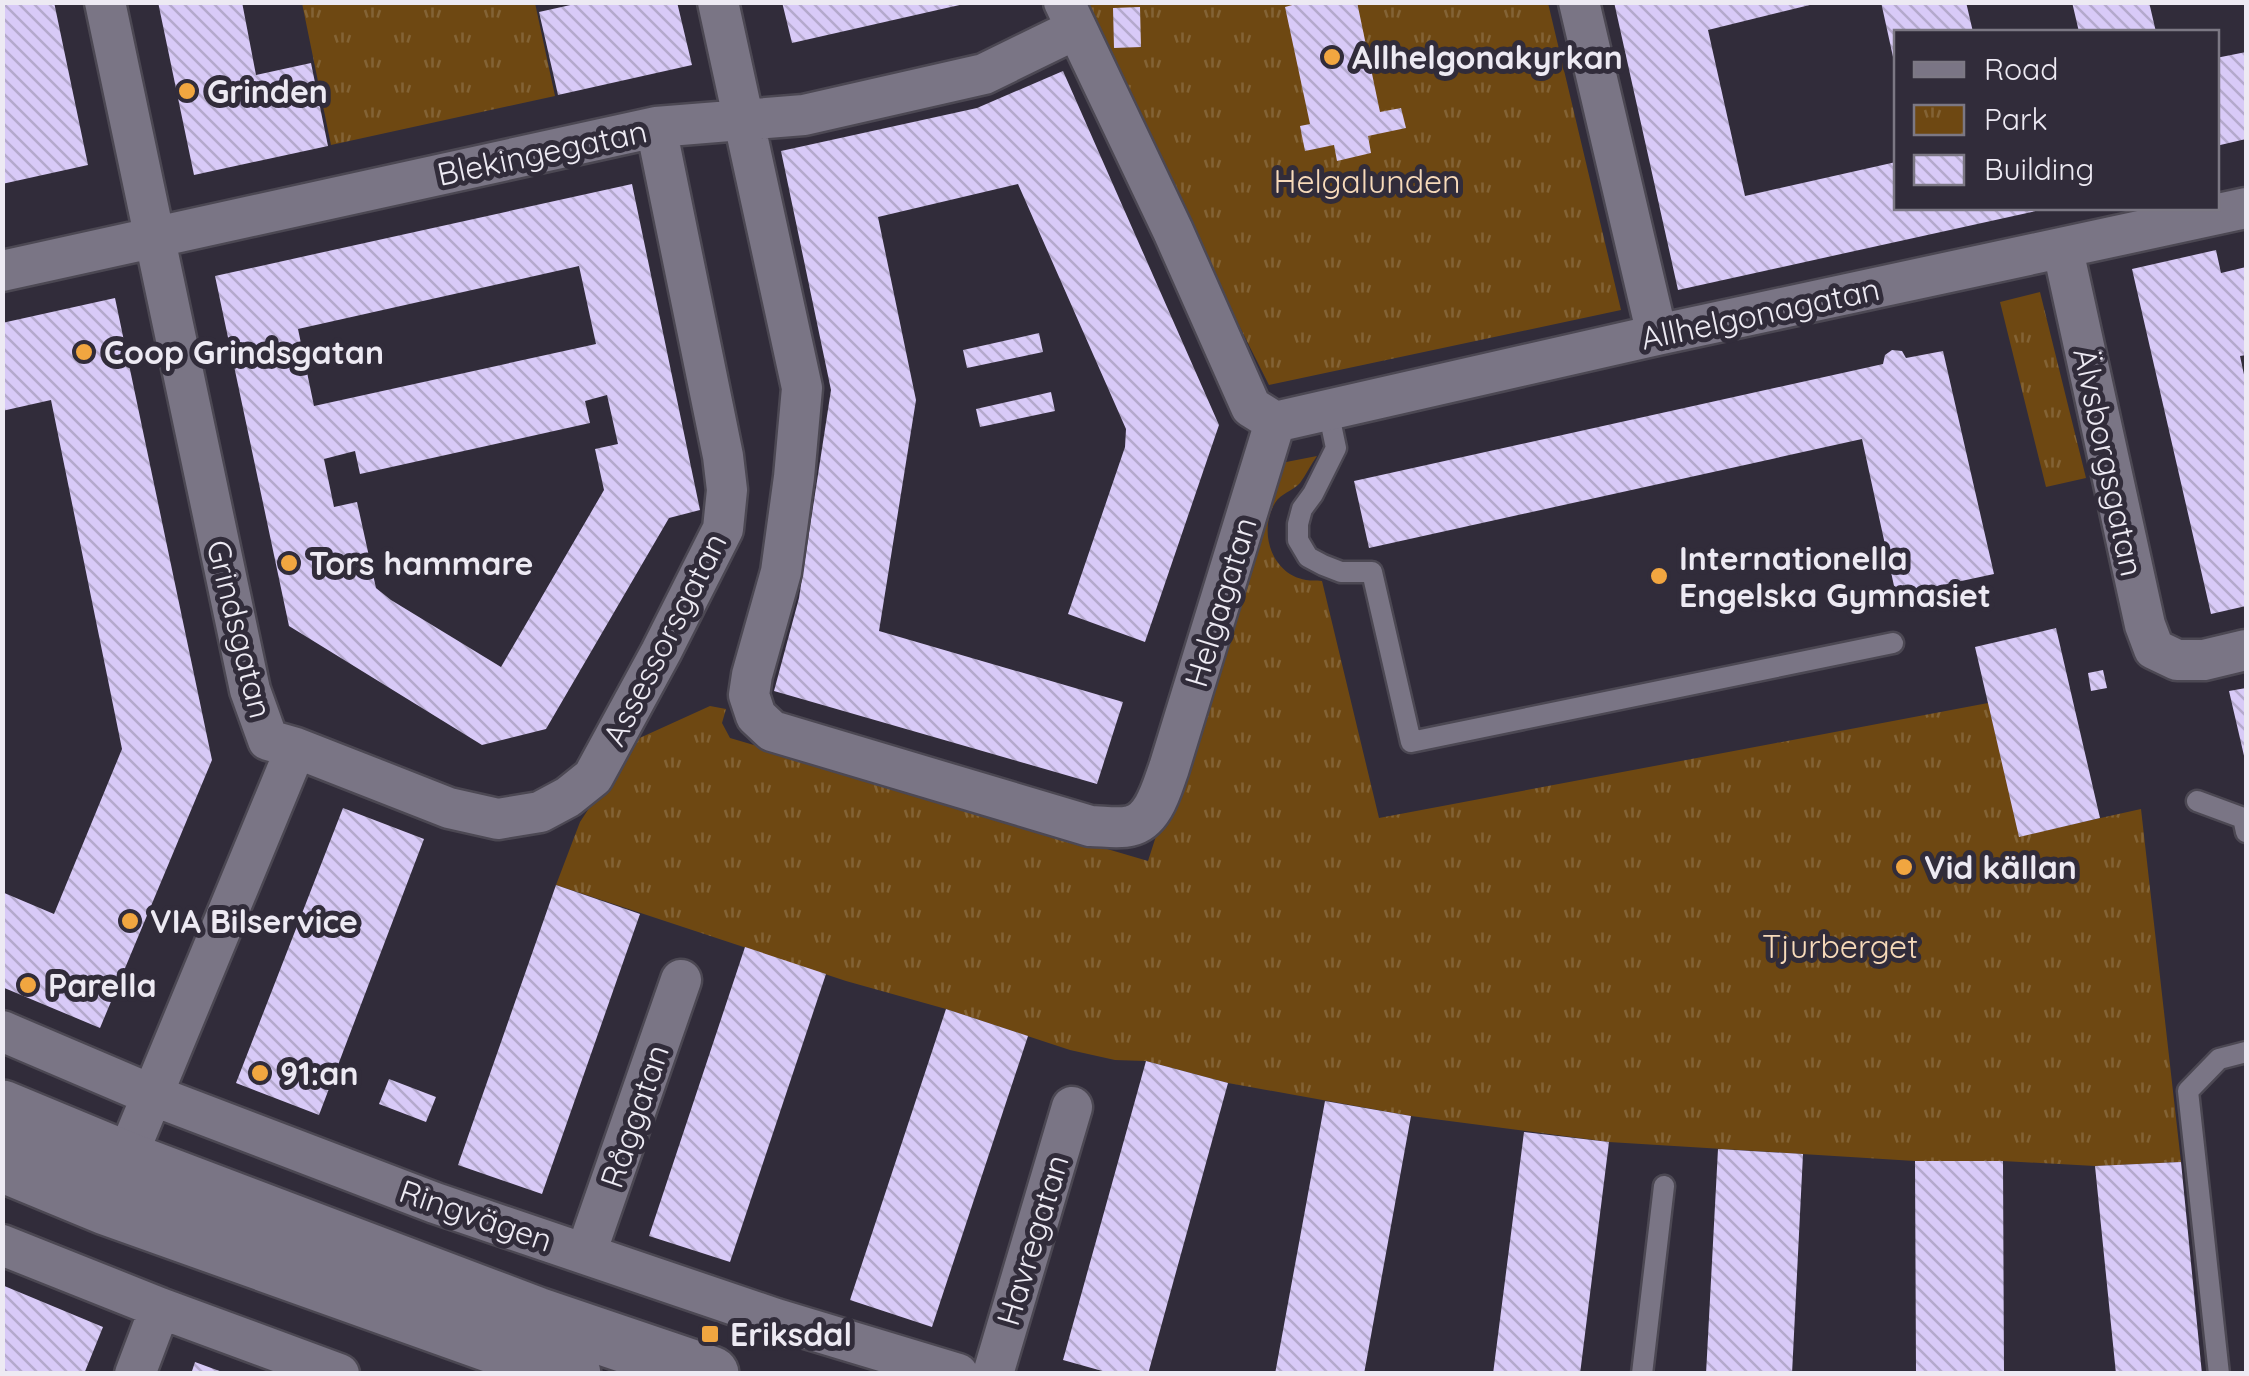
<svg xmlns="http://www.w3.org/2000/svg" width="2249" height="1376" font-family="Quicksand,sans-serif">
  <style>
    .park { fill: url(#park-tufts) }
    .building { fill: url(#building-back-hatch); fill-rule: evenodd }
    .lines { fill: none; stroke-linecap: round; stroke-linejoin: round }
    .service-casing { stroke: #4c4853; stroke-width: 25 }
    .minor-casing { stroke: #4c4853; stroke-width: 45 }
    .secondary-casing { stroke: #4c4853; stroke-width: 60 }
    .service { stroke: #7a7585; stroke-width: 20 }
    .minor { stroke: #7a7585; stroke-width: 40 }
    .secondary { stroke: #7a7585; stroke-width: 55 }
    .poi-dot { fill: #f1a640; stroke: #312c3a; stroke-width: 4 }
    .labels { text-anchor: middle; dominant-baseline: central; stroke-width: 10; stroke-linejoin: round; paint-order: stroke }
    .poi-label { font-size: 32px; font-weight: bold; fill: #edeaf3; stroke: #312c3a; text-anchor: start }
    .street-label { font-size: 32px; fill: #edeaf3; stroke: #312c3a }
    .park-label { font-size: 32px; fill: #f7daba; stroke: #312c3a }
  </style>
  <defs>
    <pattern id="park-tufts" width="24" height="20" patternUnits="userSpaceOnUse" patternTransform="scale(2.5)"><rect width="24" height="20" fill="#6e4812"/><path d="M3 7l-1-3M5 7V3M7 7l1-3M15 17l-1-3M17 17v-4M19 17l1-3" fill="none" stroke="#836335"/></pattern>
    <pattern id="building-back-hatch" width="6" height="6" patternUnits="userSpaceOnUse" patternTransform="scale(2.5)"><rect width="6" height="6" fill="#d8caf7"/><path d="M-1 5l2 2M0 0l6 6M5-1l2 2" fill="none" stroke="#b4a9cc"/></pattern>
  </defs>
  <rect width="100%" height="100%" fill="#312c3a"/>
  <!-- park -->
  <path class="park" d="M302 3H535L555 96 331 145Z
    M1089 3H1548L1621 310 1269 385 1104 57Z
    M2040 292 2086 478 2046 487 2000 302Z
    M1317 456C1311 464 1306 475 1300 483 1293 491 1281 493 1275 503 1258 531 1271 574 1306 580 1311 581 1316 580 1322 581L1379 818 1988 703 2020 836 2141 809 2181 1162 2095 1166 2003 1161H1915L1609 1142 1411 1116 1228 1083 1146 1061 1115 1060 1070 1050 946 1009 846 981 556 885 580 822 633 741 710 706 726 709 722 723 730 738 1148 861 1276 464Z"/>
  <!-- building -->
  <path class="building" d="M2 2H54L88 165 2 184Z
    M158 2H242L256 75 311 63 328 146 194 175Z
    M584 2H677L692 65 558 95 539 12Z
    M782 2H964V4L792 43Z
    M1295 2H1357L1380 112 1401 108 1406 128 1368 136 1371 153 1337 161 1334 145 1305 151 1300 126 1310 124 1285 7 1296 4Z
    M1614 2H1822L1708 30 1745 196 1896 162V208L2045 209 1678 290Z
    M1881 2H1966L1973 32H1896L1895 66Z
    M2072 2H2149L2156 32H2079Z
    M1140 7 1141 47 1114 48 1113 8Z
    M2246 52V139L2216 146V58Z
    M1063 71 1219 425 1145 642 1068 614 1125 447 1126 429 1018 184 878 217 916 400 879 631 1123 702 1097 784 774 691 799 598 831 390 781 151 977 108Z
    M632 184 700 510 669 518 546 729 482 745 289 626 215 276ZM579 266 596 344 314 406 298 329ZM607 395 618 444 595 449 604 490 501 667 391 600 376 588 357 502 334 507 324 459 355 451 360 474 590 423 585 401Z
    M2216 250 2221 273 2246 267V355L2240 356 2246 384V606L2211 614 2132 269Z
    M115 298 212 760 100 1028 2 987V892L54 914 122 749 51 400 2 411V323Z
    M1039 333 1043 352 967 368 963 350Z
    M1892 350 1902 351 1906 358 1943 351 1994 574 1896 595 1862 439 1369 548 1354 481 1883 364 1885 355Z
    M1051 392 1055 411 980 427 976 409Z
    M2056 628 2100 818 2019 837 1975 647Z
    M2103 670 2107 688 2091 691 2088 673Z
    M2246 688V760H2245L2229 691Z
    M343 808 424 839 319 1115 236 1083Z
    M556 885 640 914 542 1194 458 1165Z
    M745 947 826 974 730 1262 649 1236Z
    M946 1009 1028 1036 932 1327 850 1300Z
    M1146 1061 1228 1083 1148 1374H1113L1063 1360Z
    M389 1079 436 1097 426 1122 379 1104Z
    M1325 1101 1411 1116 1364 1374H1275Z
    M1524 1132 1609 1142 1580 1374H1493Z
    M1718 1149 1803 1154 1792 1374H1706Z
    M1915 1161H2003L2004 1374H1916Z
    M2181 1162 2202 1374H2116L2095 1166Z
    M2 1285 103 1327 84 1374H2Z
    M195 1362 225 1373V1374H191Z"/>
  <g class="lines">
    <!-- service casing -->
    <g class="service-casing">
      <path id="service" d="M1328 410 1336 448 1313 494 1302 509 1298 524V540L1308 557 1323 565 1341 572H1372L1411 742 1893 643
        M2197 801 2243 818 2246 832
        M1642 1374 1664 1186
        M2219 1374 2188 1091 2219 1059 2246 1052"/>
    </g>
    <!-- minor casing -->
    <g class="minor-casing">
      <path id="minor" d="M105 2 250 690 268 740 296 748 115 1185
        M718 2 802 388 794 477 781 572 752 675 749 695 756 716 772 731 1090 826C1102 826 1119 829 1130 826 1154 821 1162 787 1169 768L1275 422
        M1064 2 1173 231 1251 407 1275 422
        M1579 2 1657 335
        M2063 250 2145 625 2154 649 2177 660H2204L2246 650
        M2 271 656 127 804 115 984 74 1076 29
        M1275 422 1657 335 2246 208
        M296 748 449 808 498 819 540 812 568 797 593 777 661 652 723 529 727 490 723 456 656 127
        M2 1031 152 1095 435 1203 776 1319 958 1374
        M2 1245 160 1308 339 1374
        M586 1253 681 980
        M135 1374 160 1308
        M993 1374 1072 1107"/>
    </g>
    <!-- secondary casing -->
    <g class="secondary-casing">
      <path id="secondary" d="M2 1108 125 1159 537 1315 711 1374
        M2 1164 106 1207 573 1374"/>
    </g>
    <!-- service -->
    <use href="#service" class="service"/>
    <!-- minor -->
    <use href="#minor" class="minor"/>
    <!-- secondary -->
    <use href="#secondary" class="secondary"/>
  </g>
  <!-- markers -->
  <g class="poi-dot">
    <circle cx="1332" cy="57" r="10"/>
    <circle cx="187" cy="91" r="10"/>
    <circle cx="84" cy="352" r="10"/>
    <circle cx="289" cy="563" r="10"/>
    <circle cx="1659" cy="576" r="10"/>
    <circle cx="1904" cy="867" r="10"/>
    <circle cx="130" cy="921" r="10"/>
    <circle cx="28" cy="985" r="10"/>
    <circle cx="260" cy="1073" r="10"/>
    <rect x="700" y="1324" width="20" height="20" rx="5"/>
  </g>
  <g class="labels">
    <!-- poi labels -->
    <g class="poi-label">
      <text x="1352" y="57">Allhelgonakyrkan</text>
      <text x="207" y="91">Grinden</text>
      <text x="104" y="352">Coop Grindsgatan</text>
      <text x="1679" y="558">Internationella<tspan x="1679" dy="37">Engelska Gymnasiet</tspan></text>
      <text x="309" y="563">Tors hammare</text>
      <text x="1924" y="867">Vid källan</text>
      <text x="150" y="921">VIA Bilservice</text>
      <text x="48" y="985">Parella</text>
      <text x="280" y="1073">91:an</text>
      <text x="730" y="1334">Eriksdal</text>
    </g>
    <!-- street labels -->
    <g class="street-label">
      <text transform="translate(542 152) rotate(-12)">Blekingegatan</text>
      <text transform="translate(1760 313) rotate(-12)">Allhelgonagatan</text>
      <text transform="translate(2109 462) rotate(78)">Älvsborgsgatan</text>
      <text transform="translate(1220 602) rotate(-73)">Helgagatan</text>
      <text transform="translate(240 629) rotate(76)">Grindsgatan</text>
      <text transform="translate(664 639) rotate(-63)">Assessorsgatan</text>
      <text transform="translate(634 1116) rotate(-71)">Råggatan</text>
      <text transform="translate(476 1215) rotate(19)">Ringvägen</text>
      <text transform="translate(1032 1240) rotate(-73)">Havregatan</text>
    </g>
    <!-- park labels -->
    <g class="park-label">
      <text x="1367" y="181">Helgalunden</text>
      <text x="1840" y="946">Tjurberget</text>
    </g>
  </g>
  <!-- border -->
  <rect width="2249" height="1376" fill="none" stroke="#edeaf3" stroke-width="10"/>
  <!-- legend -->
  <rect x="1894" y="30" width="325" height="180" fill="#312c3a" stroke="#7c7884" stroke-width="2.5"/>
  <rect x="1914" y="62" width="50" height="15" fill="#7a7585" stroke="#7c7884" stroke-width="2.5"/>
  <text x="1984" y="80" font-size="30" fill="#edeaf3">Road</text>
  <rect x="1914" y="105" width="50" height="30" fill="url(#park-tufts)" stroke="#7c7884" stroke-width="2.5"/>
  <text x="1984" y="130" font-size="30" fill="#edeaf3">Park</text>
  <rect x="1914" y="155" width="50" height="30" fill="url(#building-back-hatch)" stroke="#7c7884" stroke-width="2.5"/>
  <text x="1984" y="180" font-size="30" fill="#edeaf3">Building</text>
</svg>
